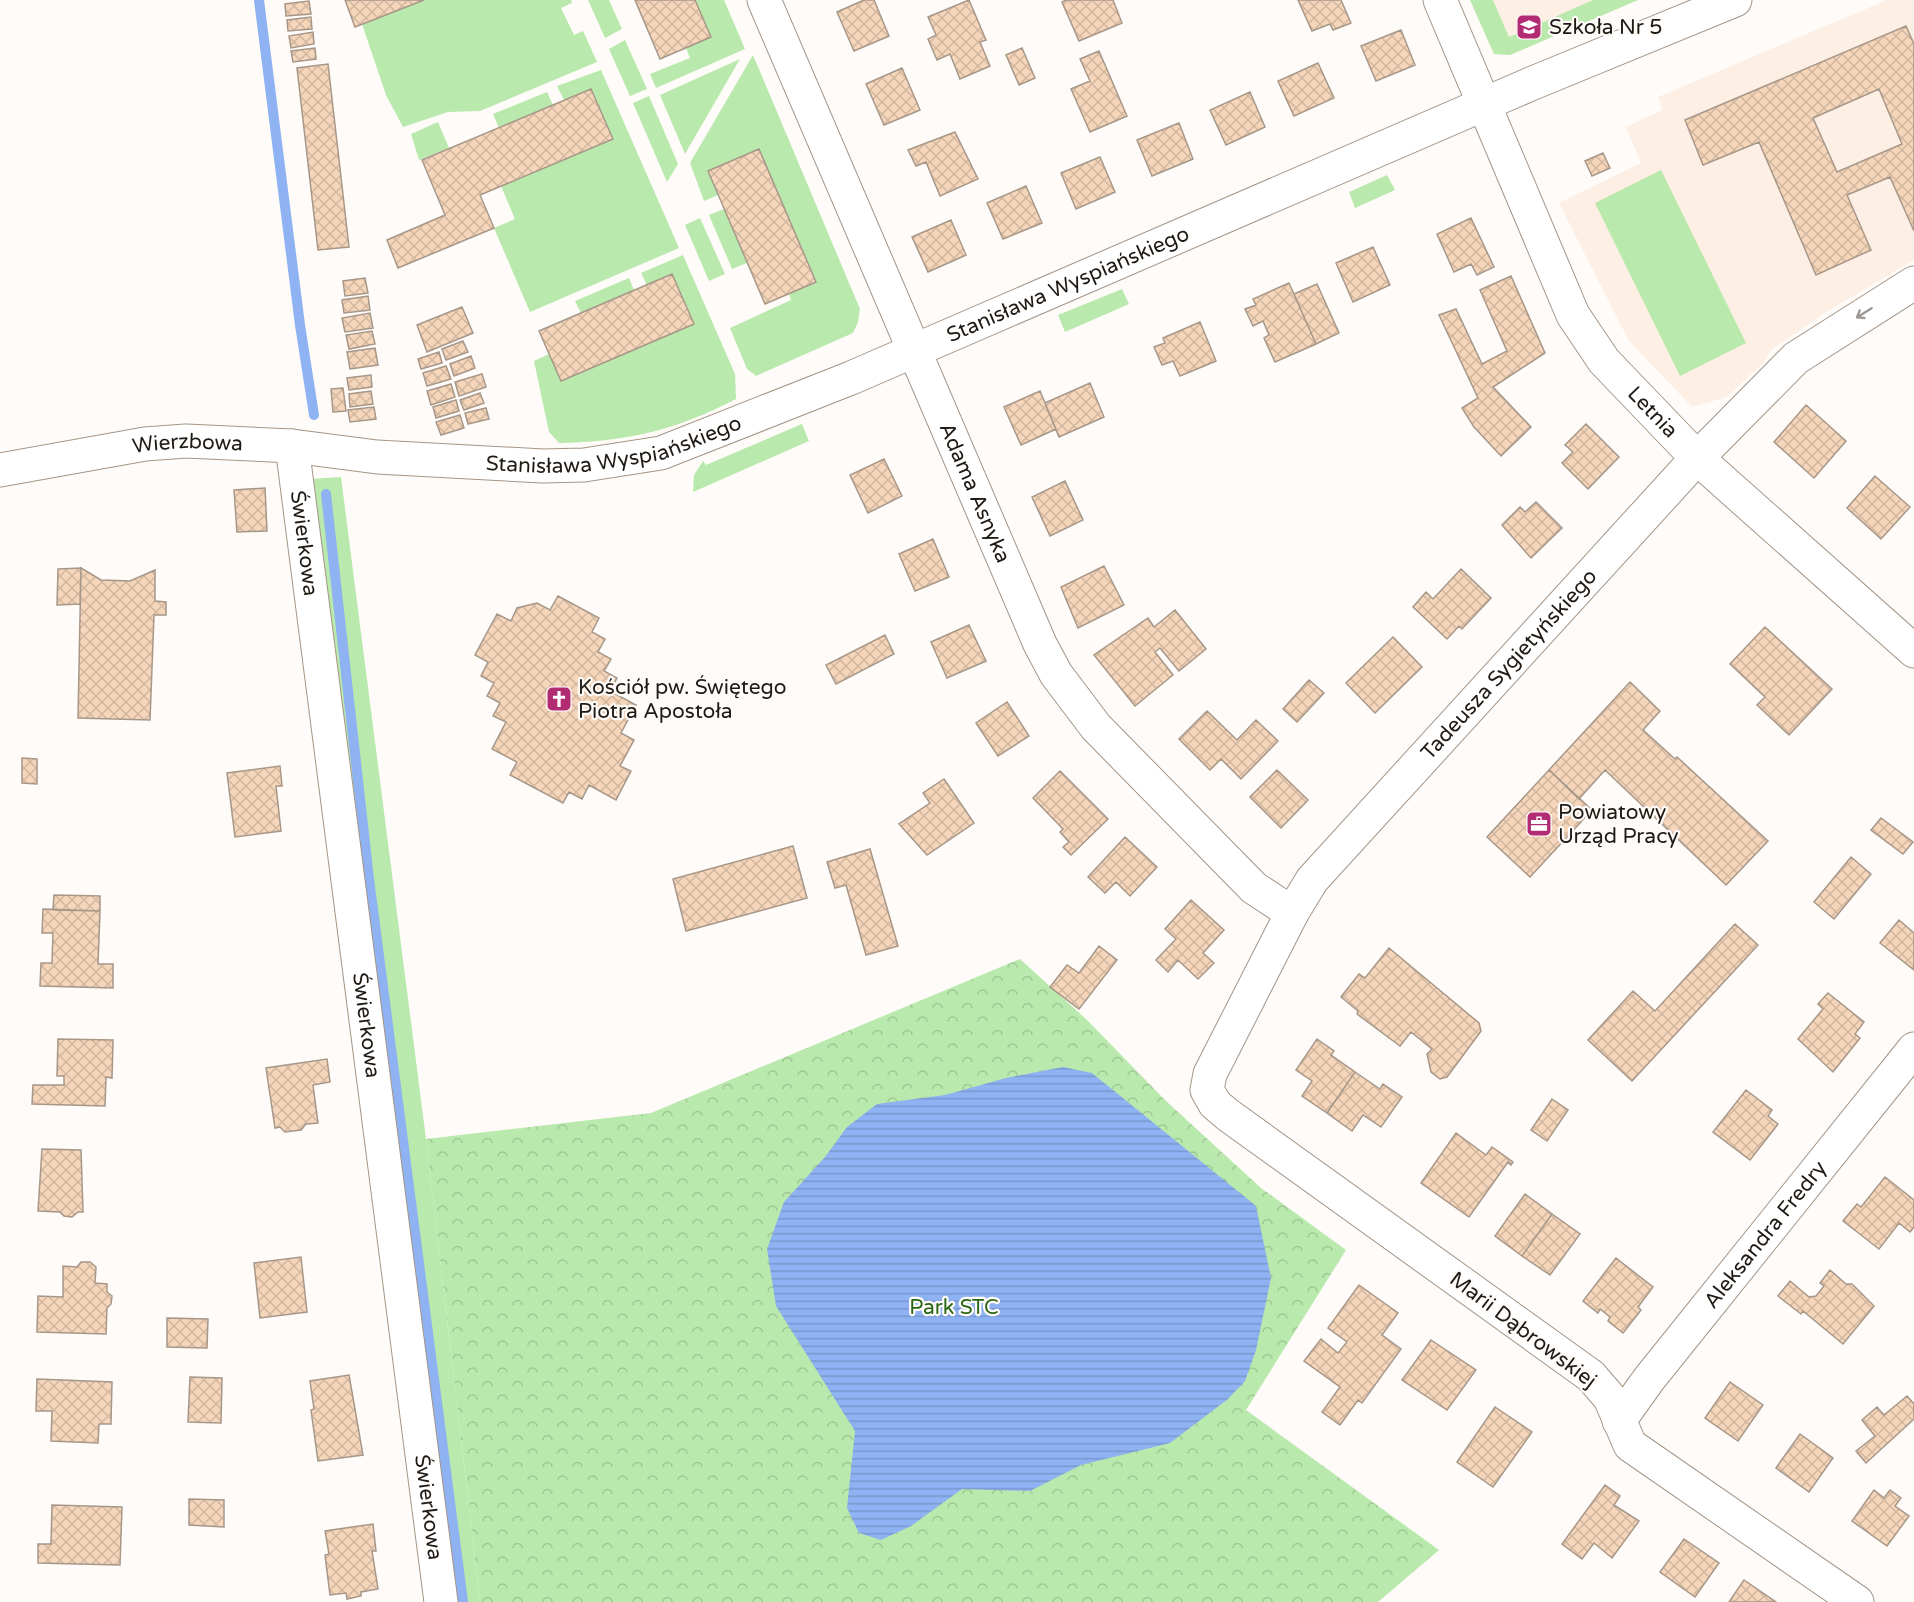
<svg xmlns="http://www.w3.org/2000/svg" width="1914" height="1602" font-family="'Varela Round',sans-serif">
  <style>
    .built { fill: #fdefe3 }
    .green { fill: #b9e9ac }
    .park { fill: url(#park-crowns) }
    .water { fill: url(#water-rules) }
    .lines { fill: none; stroke-linecap: round; stroke-linejoin: round }
    .stream { stroke: #8eb2f2; stroke-width: 10 }
    .building { fill: url(#building-cross-hatch); stroke: #a79789; stroke-width: 1.5; fill-rule: evenodd }
    .minor-casing { stroke: #a59587; stroke-width: 35 }
    .minor { stroke: #fff; stroke-width: 33 }
    .oneway { stroke: #9b9896 }
    .labels { text-anchor: middle; dominant-baseline: central; stroke-width: 4.5; stroke-linejoin: round; paint-order: stroke }
    .poi-label { font-size: 21px; fill: #201a15; stroke: #fefbf8; text-anchor: start }
    .street-label { font-size: 21px; fill: #201a15; stroke: #fefbf8 }
    .park-label { font-size: 21px; fill: #2b6516; stroke: #fefbf8 }
  </style>
  <defs>
    <pattern id="park-crowns" width="20" height="18" patternUnits="userSpaceOnUse" patternTransform="scale(1.5)"><rect width="20" height="18" fill="#b9e9ac"/><path d="M2 6a3 3 0 1 1 6 0M12 15a3 3 0 1 1 6 0" fill="none" stroke="#9fc793"/></pattern>
    <pattern id="water-rules" width="6" height="5" patternUnits="userSpaceOnUse" patternTransform="scale(1.5)"><rect width="6" height="5" fill="#8eb2f2"/><path d="M0 2.5h6" fill="none" stroke="#7a98cf"/></pattern>
    <pattern id="building-cross-hatch" width="8" height="8" patternUnits="userSpaceOnUse" patternTransform="scale(1.5)"><rect width="8" height="8" fill="#f5d6ba"/><path d="M0 0l8 8M0 8l8-8" fill="none" stroke="#d2b79f"/></pattern>
  </defs>
  <rect width="100%" height="100%" fill="#fefbf8"/>
  <!-- built -->
  <path class="built" d="M1470 0H1638L1510 55 1494 54Z
    M1887 0H1914V260L1826 312 1771 350 1763 363 1727 397 1692 407 1629 341 1559 203 1641 163 1626 127 1663 110 1658 97Z"/>
  <!-- green -->
  <path class="green" d="M424 0H571L572 3 561 8 574 35 583 31 597 62 480 111 448 112 403 127 386 95 362 24Z
    M588 0H609L622 29 605 38Z
    M695 0H724L745 49 656 88 650 74 690 58 686 48 711 37Z
    M1470 0H1493L1509 37 1593 0H1638L1510 55 1494 54Z
    M625 40 647 89 630 96 609 49Z
    M753 55 860 309 858 322 853 333 756 376 747 369 730 328 791 300 789 294 816 282 759 149 709 171 718 195 704 201 690 163Z
    M740 59 685 154 660 95Z
    M601 70 679 248 530 312 494 228 515 219 501 186 612 139 591 89 564 100 557 86Z
    M547 92 553 105 499 128 493 114Z
    M649 96 678 164 667 182 633 103Z
    M438 122 449 148 419 160 411 134Z
    M1661 170 1746 343 1680 376 1595 203Z
    M1387 175 1395 190 1355 208 1349 192Z
    M724 209 747 263 732 269 709 215Z
    M700 218 725 274 709 281 685 225Z
    M683 255 735 374 736 399C677 430 626 442 559 443L549 432 534 361 549 354 694 324 672 274 647 285 641 273Z
    M629 278 634 290 581 313 575 301Z
    M1122 289 1129 304 1065 332 1058 315Z
    M802 424 809 441 693 492 694 475 703 461 706 465Z
    M341 477 426 1139 480 1602H452L310 479Z"/>
  <!-- park -->
  <path class="park" d="M1020 959 1087 1020 1166 1101 1261 1188 1346 1250 1246 1410 1439 1550 1378 1602H480L426 1139 651 1113Z"/>
  <!-- water -->
  <path class="water" d="M1063 1067 1092 1073 1256 1206 1271 1278 1256 1350 1245 1381 1228 1399 1170 1443 1081 1465 1030 1491 962 1489 911 1526 881 1540 859 1533 847 1508 855 1431 776 1306 767 1249 784 1202 825 1157 847 1127 877 1104 945 1095 1006 1078Z"/>
  <g class="lines">
    <!-- stream -->
    <path class="stream" d="M259 0 300 325 314 415
      M326 494 369 879 463 1602"/>
  </g>
  <!-- building -->
  <path class="building" d="M345 0H424L355 27Z
    M635 0H695L711 37 660 59Z
    M864 0H874L889 36 854 51 837 12Z
    M969 0 986 40 980 42 990 66 960 79 950 54 937 60 928 39 936 35 928 17Z
    M1066 0H1113L1122 23 1079 41 1062 2Z
    M1298 0H1341L1351 23 1333 30 1330 24 1312 31Z
    M309 1 311 14 286 16 285 4Z
    M311 17 312 29 288 31 287 20Z
    M1906 26 1914 44V231L1890 177 1847 195 1871 250 1816 275 1759 142 1703 165 1685 120ZM1879 89 1902 144 1837 172 1813 118Z
    M1401 30 1415 65 1376 81 1361 46Z
    M313 32 314 44 291 48 289 36Z
    M315 48 316 59 293 62 291 51Z
    M1022 48 1035 78 1019 85 1006 55Z
    M1099 51 1127 116 1090 132 1071 89 1090 81 1080 59Z
    M1318 63 1334 98 1294 116 1278 81Z
    M328 64 349 247 318 250 297 68Z
    M902 68 920 110 884 125 866 84Z
    M591 89 613 139 480 195 494 228 398 268 387 240 445 215 422 160Z
    M1250 92 1265 127 1226 145 1210 110Z
    M1179 123 1193 159 1152 176 1137 140Z
    M955 132 978 179 940 196 926 162 916 166 908 150Z
    M759 149 816 282 765 304 708 171Z
    M1603 153 1610 168 1592 176 1585 161Z
    M1100 157 1115 192 1076 209 1061 173Z
    M1026 186 1042 223 1003 239 987 203Z
    M1471 218 1494 267 1477 275 1471 264 1454 272 1437 234Z
    M951 220 966 255 928 272 912 237Z
    M1373 247 1390 285 1353 302 1336 263Z
    M672 274 694 324 561 381 539 331Z
    M1511 276 1545 353 1493 387 1531 427 1501 456 1474 427 1462 408 1478 398 1439 315 1456 309 1482 364 1507 351 1480 290Z
    M365 278 368 293 345 296 343 281Z
    M1289 283 1316 344 1275 362 1264 338 1269 335 1263 321 1253 326 1245 309 1256 305 1253 299Z
    M1317 284 1339 333 1316 344 1294 294Z
    M368 296 370 310 344 313 342 300Z
    M462 307 473 333 427 352 417 325Z
    M370 313 373 328 345 332 342 318Z
    M1200 322 1216 361 1180 376 1173 361 1162 365 1154 347 1165 343 1163 338Z
    M372 331 375 344 349 349 346 335Z
    M463 341 468 352 446 360 442 349Z
    M375 348 378 365 350 369 347 352Z
    M439 352 442 363 421 369 418 359Z
    M471 356 475 368 454 376 450 364Z
    M446 366 451 379 427 386 423 373Z
    M482 374 486 387 459 396 455 382Z
    M371 375 372 387 349 390 347 378Z
    M1090 383 1104 417 1059 437 1045 403Z
    M451 384 455 397 431 405 427 391Z
    M343 388 346 411 333 412 331 389Z
    M371 391 373 404 350 407 349 394Z
    M1040 391 1056 429 1021 445 1004 407Z
    M480 393 484 403 464 410 460 400Z
    M456 400 459 411 436 418 433 407Z
    M1806 405 1846 441 1814 478 1774 442Z
    M374 407 376 419 350 422 348 410Z
    M486 408 489 419 468 424 465 413Z
    M460 415 464 428 441 435 436 422Z
    M1586 424 1619 457 1588 489 1562 463 1573 452 1565 445Z
    M884 459 902 496 868 513 850 475Z
    M1875 476 1910 507 1881 539 1847 508Z
    M1065 481 1083 520 1050 536 1032 497Z
    M265 488 267 531 237 532 234 490Z
    M1536 502 1562 528 1531 558 1502 525 1520 507 1525 512Z
    M933 539 949 577 915 591 899 554Z
    M1104 566 1124 605 1078 628 1061 587Z
    M81 568 101 580 130 581 155 570V601L166 602V615H154L150 720 78 718Z
    M81 568 80 604 57 605 58 569Z
    M1461 569 1491 598 1462 629 1459 626 1447 639 1413 607 1426 592 1433 599Z
    M558 596 599 618 592 632 605 639 598 652 611 659 604 671 617 678 610 691 636 705 621 733 634 740 620 766 631 771 616 800 589 785 582 799 569 792 563 803 510 775 517 762 492 749 506 722 493 716 500 703 487 696 494 683 481 676 488 662 475 655 497 614 511 621 517 608 537 603 550 610Z
    M1175 610 1206 649 1179 671 1160 648 1155 652 1173 675 1135 706 1094 655 1148 618 1154 627Z
    M969 625 986 661 947 678 931 642Z
    M1765 627 1832 689 1789 735 1757 705 1765 697 1730 664Z
    M885 635 894 654 836 684 826 665Z
    M1393 637 1422 667 1375 713 1346 683Z
    M1309 680 1324 693 1297 722 1283 709Z
    M1630 682 1660 711 1643 730 1675 759 1677 757 1768 841 1726 885 1605 770 1579 799 1549 770Z
    M1007 702 1029 736 998 756 976 723Z
    M1207 711 1237 740 1256 720 1278 741 1241 779 1221 759 1210 770 1179 739Z
    M22 758 37 759V784L22 783Z
    M280 766 282 786H276L281 831 235 837 227 773Z
    M1277 770 1308 800 1281 828 1250 797Z
    M1549 770 1592 810 1530 877 1487 837Z
    M1060 771 1108 819 1071 855 1063 847 1069 842 1060 832 1063 829 1033 798Z
    M944 779 974 823 927 855 899 824 930 803 923 793Z
    M1881 818 1913 842 1903 854 1871 830Z
    M1125 837 1157 867 1130 896 1116 882 1105 893 1088 877Z
    M793 846 807 898 686 931 673 879Z
    M870 849 898 946 866 955 846 885 835 888 827 862Z
    M1851 857 1871 874 1834 919 1814 902Z
    M54 895 100 896V911L53 910Z
    M1191 900 1224 930 1203 953 1214 963 1198 979 1178 960 1168 972 1156 960 1176 939 1165 929Z
    M43 909 100 911 98 964H113V988L40 986 41 963H52L53 933H42Z
    M1899 920 1914 933V970L1880 943Z
    M1735 924 1758 945 1632 1081 1588 1040 1633 991 1655 1011Z
    M1099 946 1117 960 1079 1009 1050 987 1067 965 1079 973Z
    M1389 948 1479 1023 1481 1031 1447 1077 1440 1079 1431 1072 1427 1054 1432 1049 1411 1032 1400 1046 1357 1014 1358 1011 1341 997 1359 974 1365 978Z
    M1828 993 1864 1022 1855 1034 1860 1038 1833 1072 1798 1039 1823 1009 1818 1004Z
    M58 1039 113 1040 112 1078 106 1077 105 1106 32 1104 33 1085H64V1076H57Z
    M1317 1039 1334 1051 1331 1055 1355 1072 1327 1113 1302 1096 1312 1081 1296 1070Z
    M327 1059 330 1082 313 1085 318 1123 306 1124 301 1130 285 1132 280 1127 275 1128 266 1068Z
    M1355 1072 1380 1089 1383 1084 1402 1097 1381 1127 1363 1115 1352 1131 1327 1113Z
    M1746 1090 1772 1110 1768 1116 1778 1124 1750 1160 1713 1132Z
    M1552 1099 1568 1110 1547 1141 1531 1130Z
    M1456 1133 1486 1155 1492 1147 1513 1162 1511 1165 1508 1162 1469 1217 1421 1183Z
    M42 1149 81 1150 83 1212H78L72 1217 64 1216 60 1212 38 1211Z
    M1885 1177 1914 1200V1227L1910 1232 1899 1223 1879 1249 1843 1221 1857 1204 1861 1207Z
    M1525 1194 1552 1214 1522 1256 1495 1236Z
    M1552 1214 1580 1234 1550 1275 1522 1256Z
    M301 1257 307 1312 260 1318 254 1263Z
    M1616 1258 1653 1287 1638 1307 1641 1310 1623 1333 1608 1321 1610 1317 1600 1309 1598 1313 1583 1301Z
    M81 1262H90L96 1267 95 1283 107 1284V1292L112 1296 111 1304 107 1308 106 1334 37 1332 38 1296 63 1297V1266L77 1267Z
    M1830 1270 1846 1284H1852L1874 1306 1843 1344 1803 1311 1801 1314 1778 1296 1790 1281 1809 1297 1816 1296 1824 1286 1820 1283Z
    M1359 1285 1398 1313 1382 1335 1401 1349 1362 1403 1358 1400 1340 1425 1322 1412 1340 1387 1304 1361 1321 1339 1338 1353 1347 1342 1328 1328Z
    M167 1318 208 1319 207 1348 167 1347Z
    M1431 1340 1476 1370 1447 1410 1402 1380Z
    M349 1375 363 1455 318 1461 311 1410 314 1409 310 1381Z
    M190 1377 222 1378 221 1423 188 1422Z
    M37 1379 112 1382 111 1424H99L98 1443 51 1441 52 1411H36Z
    M1730 1382 1763 1405 1738 1441 1705 1418Z
    M1907 1396 1914 1404V1419L1866 1463 1856 1451 1875 1436 1862 1420 1877 1407 1884 1415Z
    M1495 1407 1532 1432 1493 1487 1457 1462Z
    M1800 1434 1833 1458 1809 1492 1776 1468Z
    M1605 1485 1620 1496 1614 1505 1639 1521 1612 1558 1594 1543 1582 1559 1562 1544Z
    M1874 1490 1884 1498 1890 1490 1901 1498 1895 1506 1909 1516 1887 1546 1852 1521Z
    M189 1499 224 1500V1527L189 1525Z
    M52 1505 122 1507 120 1565 38 1563V1544H51Z
    M373 1524 376 1551H372L378 1589 361 1592V1596L347 1599 346 1593 330 1595 325 1555 329 1554 325 1531Z
    M1684 1539 1719 1563 1695 1597 1660 1572Z
    M1744 1580 1776 1602H1729Z"/>
  <g class="lines">
    <!-- minor casing -->
    <g class="minor-casing">
      <g id="minor">
        <path id="s1" d="M764 0 1040 644 1056 674 1096 727 1254 888 1292 913"/>
        <path id="s2" d="M1440 0 1573 315 1604 361 1697 458 1914 651"/>
        <path id="s3" d="M292 446 441 1602"/>
        <path id="s4" d="M0 470 145 444 186 441 292 446 377 457 543 466 584 465 661 453 851 378 1533 83 1735 0"/>
        <path id="s5" d="M1619 1421 1649 1379 1914 1049"/>
        <path id="s6" d="M1857 1602 1630 1445 1610 1398 1591 1376 1228 1115 1215 1104 1207 1090 1210 1074 1292 913 1312 880 1697 458 1796 358 1914 283"/>
      </g>
    </g>
    <!-- minor -->
    <use href="#minor" class="minor"/>
  </g>
  <!-- one-way arrows -->
  <defs><path id="oneway-shaft" d="M-6 0H5M1.5-3L5.5 0L1.5 3" fill="none" stroke-width="1.6" stroke-linecap="round" stroke-linejoin="round" transform="scale(1.5)"/></defs>
  <use class="oneway" href="#oneway-shaft" transform="translate(1864 313) rotate(148)"/>
  <!-- icons -->
  <defs>
    <g id="school-square" transform="scale(1.35)"><rect x="-9" y="-9" width="18" height="18" rx="4" fill="#b12c72" stroke="#fefbf8"/><path d="M0-5L7-2L0 1L-7-2ZM-4 1L0 2.5L4 1V4Q0 6-4 4Z" fill="#fff"/></g>
    <g id="church-square" transform="scale(1.35)"><rect x="-9" y="-9" width="18" height="18" rx="4" fill="#b12c72" stroke="#fefbf8"/><path d="M-1.2-6h2.4v3.5h3.3v2.4h-3.3V6h-2.4V-.1h-3.3v-2.4h3.3Z" fill="#fff"/></g>
    <g id="office-square" transform="scale(1.35)"><rect x="-9" y="-9" width="18" height="18" rx="4" fill="#b12c72" stroke="#fefbf8"/><path d="M-6-3h4V-5.5h4V-3h4V5H-6ZM-1-4.5V-3h2v-1.5ZM-6 0V1H6V0Z" fill="#fff"/></g>
  </defs>
  <g fill-rule="evenodd">
    <use href="#school-square" x="1529" y="27"/>
    <use href="#church-square" x="559" y="699"/>
    <use href="#office-square" x="1539" y="824"/>
  </g>
  <g class="labels">
    <!-- poi labels -->
    <g class="poi-label">
      <text x="1549" y="27">Szkoła Nr 5</text>
      <text x="578" y="687">Kościół pw. Świętego<tspan x="578" dy="24">Piotra Apostoła</tspan></text>
      <text x="1558" y="812">Powiatowy<tspan x="1558" dy="24">Urząd Pracy</tspan></text>
    </g>
    <!-- street labels -->
    <g class="street-label">
      <text stroke="none"><textPath href="#s4" startOffset="1106">Stanisława Wyspiańskiego</textPath></text>
      <text stroke="none"><textPath href="#s2" startOffset="468">Letnia</textPath></text>
      <text stroke="none"><textPath href="#s4" startOffset="620">Stanisława Wyspiańskiego</textPath></text>
      <text stroke="none"><textPath href="#s4" startOffset="190">Wierzbowa</textPath></text>
      <text stroke="none"><textPath href="#s1" startOffset="536">Adama Asnyka</textPath></text>
      <text stroke="none"><textPath href="#s3" startOffset="98">Świerkowa</textPath></text>
      <text stroke="none"><textPath href="#s6" startOffset="1364">Tadeusza Sygietyńskiego</textPath></text>
      <text stroke="none"><textPath href="#s3" startOffset="584">Świerkowa</textPath></text>
      <text stroke="none"><textPath href="#s5" startOffset="237">Aleksandra Fredry</textPath></text>
      <text transform="translate(1523 1330) rotate(37)">Marii Dąbrowskiej</text>
      <text stroke="none"><textPath href="#s3" startOffset="1070">Świerkowa</textPath></text>
    </g>
    <!-- park labels -->
    <g class="park-label">
      <text x="954" y="1307">Park STC</text>
    </g>
  </g>
</svg>
